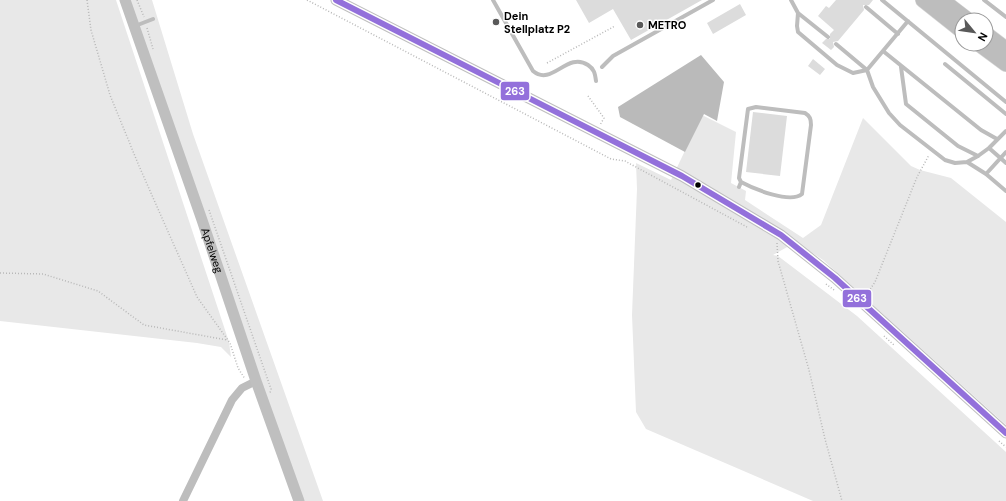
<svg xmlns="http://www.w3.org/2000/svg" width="1006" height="501" font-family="'DM Sans',sans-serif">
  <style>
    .green { fill: #e8e8e8 }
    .water { fill: #bababa }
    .building { fill: #dcdcdc }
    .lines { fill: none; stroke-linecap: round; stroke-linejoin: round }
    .highway-casing { stroke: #dbdbdb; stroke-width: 16 }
    .path { stroke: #b8b8b8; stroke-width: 1.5; stroke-dasharray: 1 2; stroke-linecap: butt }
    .lane { stroke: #bdbdbd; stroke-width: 4 }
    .street { stroke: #bdbdbd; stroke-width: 8 }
    .secondary { stroke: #bfbfbf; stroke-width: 11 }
    .highway { stroke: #bdbdbd; stroke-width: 15 }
    .bus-1-casing { stroke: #fff; stroke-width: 9 }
    .bus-1 { stroke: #9370db; stroke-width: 6 }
    .poi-dot { fill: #595959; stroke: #fff; stroke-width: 1.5 }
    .bus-dot { fill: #000; stroke: #fff; stroke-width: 1.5 }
    .labels { text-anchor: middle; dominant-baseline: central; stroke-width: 3; stroke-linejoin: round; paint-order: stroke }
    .poi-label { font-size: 11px; font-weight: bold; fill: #000; stroke: #fff; text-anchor: start }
    .street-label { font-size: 11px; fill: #000; stroke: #fff }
    .line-badge { stroke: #fff; stroke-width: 1.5 }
    .badge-label { font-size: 11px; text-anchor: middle; font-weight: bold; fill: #fff }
  </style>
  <rect width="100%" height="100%" fill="#fff"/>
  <!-- green -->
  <path class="green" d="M0 0H116L229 342 231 357 221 347 197 343 0 321Z
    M129 0H152L193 134 323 501H304L299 490Z
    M702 115 736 132 731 183 746 191 745 200 803 238 821 225 863 118 911 166 920 170 951 178 1006 222V425L823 260 796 242 773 255 778 256 857 316 1006 452V501H813L646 429 636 412 632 315 637 189 636 163 671 180Z"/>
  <!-- water -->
  <path class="water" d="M701 55 724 82 717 121 704 114 685 152 620 117 618 107Z"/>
  <!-- building -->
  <path class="building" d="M576 0H702L631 40 613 9 589 23Z
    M836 0H873L869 5H863L864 10 838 41 833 42 834 47 831 50 822 43 826 39H830V34L834 30 818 16 826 6 829 8Z
    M740 4 746 15 713 34 707 23Z
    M813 59 825 69 820 75 808 66Z
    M753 112 787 116 780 176 746 172Z"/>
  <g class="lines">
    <!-- highway casing -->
    <g class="highway-casing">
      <path id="highway" d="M923 0 962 31
        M942 0 968 20
        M986 34 1006 49
        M979 44 1006 64"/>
    </g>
    <!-- path -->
    <path class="path" d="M87 0 91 30 110 95 139 166 197 297 230 343 238 368 245 379
      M137 0 144 17
      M307 0 611 159 625 161 634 166 747 227
      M147 28 153 49
      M547 63 615 26
      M588 96 604 118 600 125
      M209 210 271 389 270 393
      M777 243 778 261 809 370 825 439 842 501
      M0 273 43 274 98 291 144 325 227 340
      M826 284 834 290
      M867 294 875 282 917 177 929 155
      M884 336 894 345
      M999 441 1006 447"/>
    <!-- lane -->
    <path class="lane" d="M493 0 533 71C552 87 567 51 588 65 594 69 595 73 596 81
      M791 0 798 13 828 37
      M882 0 1006 102
      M984 0 1006 17
      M866 7 898 34
      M798 13 797 26 798 32 837 65 853 73 867 70 908 21
      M135 26 153 19
      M836 44 867 70 873 87 889 113 900 125 945 160 955 163 967 162 978 156 989 148 1006 131
      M883 51 981 130 997 139
      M945 64 1006 114
      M602 67 613 56 713 0
      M901 67 906 104 958 146 978 156
      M989 148 1006 163
      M967 162 986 174 1006 191
      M986 174 1006 152
      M739 187 741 182 739 178 748 109 756 107 805 113C810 116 811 119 811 125L802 194C790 204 754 189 741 182"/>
    <!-- street -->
    <path class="street" d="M183 501 232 400 242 388 256 381"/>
    <!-- secondary -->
    <g class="secondary">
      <path id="s1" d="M125 0 202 220 256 381 299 501"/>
      <path d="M336 0 682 176 781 235 835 278 1006 433"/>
    </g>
    <!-- highway -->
    <use href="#highway" class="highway"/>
    <!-- bus-1 casing -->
    <g class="bus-1-casing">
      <path id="bus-1" d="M336 0 682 176 781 235 835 278 1006 433"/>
    </g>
    <!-- bus-1 -->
    <use href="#bus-1" class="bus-1"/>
  </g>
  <!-- markers -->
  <g class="poi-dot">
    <circle cx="496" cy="22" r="4"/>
    <circle cx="640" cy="25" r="4"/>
  </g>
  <circle class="bus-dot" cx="698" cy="185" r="3.5"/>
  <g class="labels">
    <!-- poi labels -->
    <g class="poi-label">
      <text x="504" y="16">Dein<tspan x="504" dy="13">Stellplatz P2</tspan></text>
      <text x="648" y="25">METRO</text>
    </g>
    <!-- street labels -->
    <g class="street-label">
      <text stroke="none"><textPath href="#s1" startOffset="265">Apfelweg</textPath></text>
    </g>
  </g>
  <g class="line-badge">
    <rect x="500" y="81" width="30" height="20" rx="4" fill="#9370db"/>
    <rect x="842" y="289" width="30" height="19" rx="4" fill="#9370db"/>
  </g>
  <g class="badge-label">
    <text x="515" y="95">263</text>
    <text x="857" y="302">263</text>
  </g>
  <!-- north arrow -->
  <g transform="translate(974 32) rotate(119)"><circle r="19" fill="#ffffff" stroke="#999999"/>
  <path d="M0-3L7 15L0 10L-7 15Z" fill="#595959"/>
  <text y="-6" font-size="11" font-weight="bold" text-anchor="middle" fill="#000000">N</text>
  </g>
</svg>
